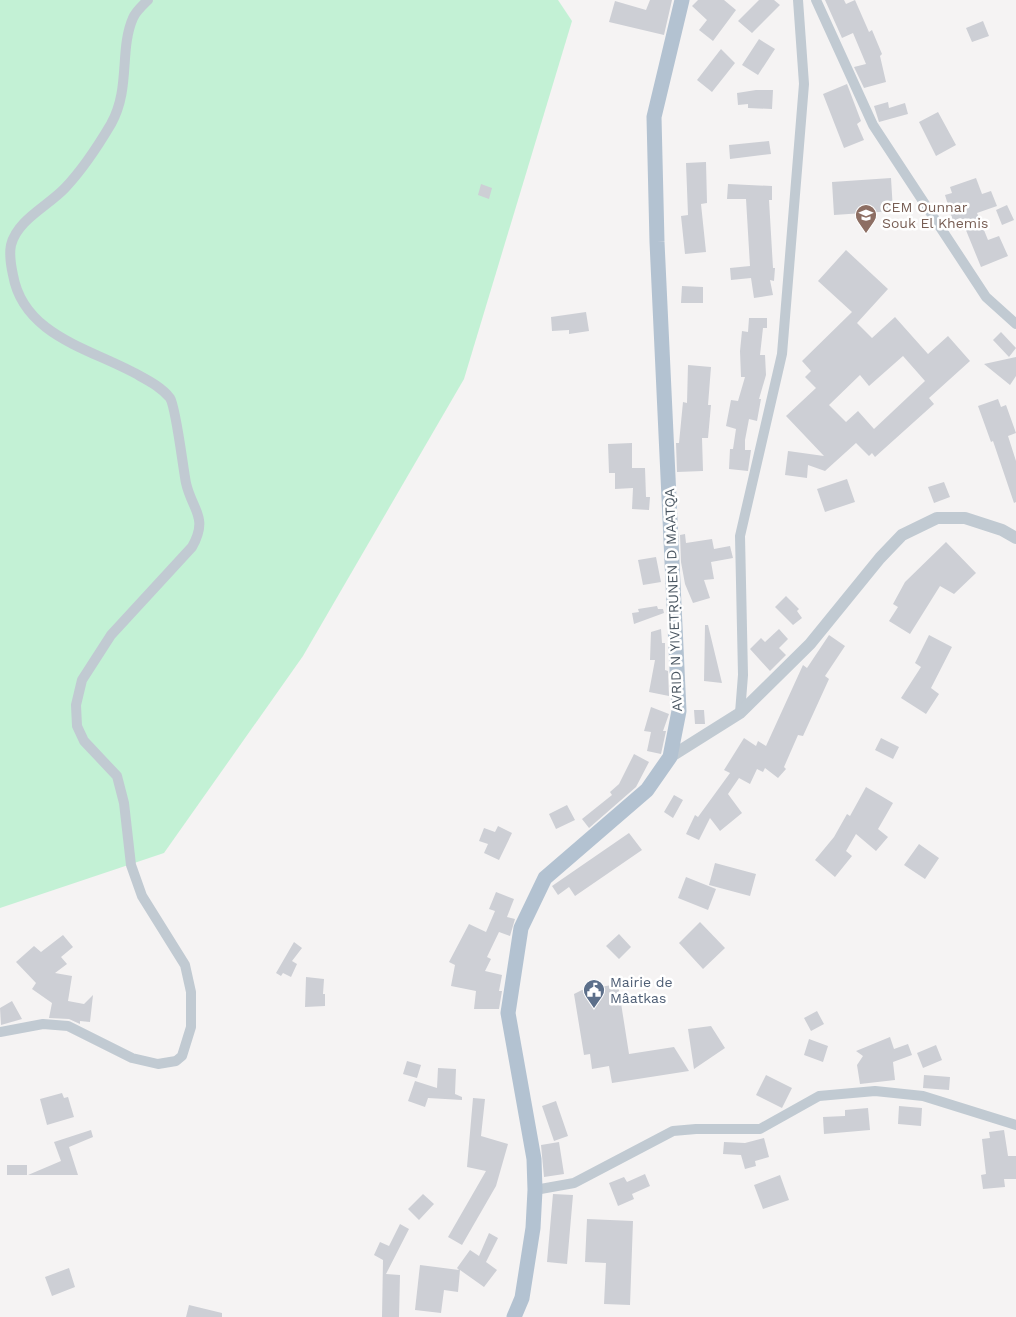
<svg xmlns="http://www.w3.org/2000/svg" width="1016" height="1317" font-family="'Work Sans',sans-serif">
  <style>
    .green { fill: #c3f1d5 }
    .building { fill: #cdcfd5; fill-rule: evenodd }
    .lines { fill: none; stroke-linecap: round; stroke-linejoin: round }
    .minor { stroke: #c1cad2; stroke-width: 10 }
    .tertiary { stroke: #c1cad2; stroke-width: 12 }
    .primary { stroke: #b3c2d1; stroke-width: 15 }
    .labels { text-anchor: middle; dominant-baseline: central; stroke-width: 5; stroke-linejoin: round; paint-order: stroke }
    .education-label { font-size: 14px; fill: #785e54; stroke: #fff; text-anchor: start }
    .street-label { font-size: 14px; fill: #4a5661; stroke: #fff }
    .service-label { font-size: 14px; fill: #4e5e75; stroke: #fff; text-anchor: start }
  </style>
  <rect width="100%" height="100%" fill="#f5f3f3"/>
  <!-- green -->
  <path class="green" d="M0 0H558L572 21 464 379 303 656 164 853 0 908Z"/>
  <!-- building -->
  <path class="building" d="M650 0H672L664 35 609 22 615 1 646 10Z
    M698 0H724L736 10 713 41 699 30 707 20 692 6Z
    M759 0H774L780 5 752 33 738 21Z
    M825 0H844L846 4 855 0 869 32 872 30 882 54 880 56 886 82 864 88 854 67 866 64 853 33 842 38Z
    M983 21 989 36 972 42 966 28Z
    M759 39 775 49 758 75 742 65Z
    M721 49 735 63 712 92 697 80Z
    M847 84 861 121 857 124 864 140 844 148 823 94Z
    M756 90H773L772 109 748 108V104L738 105 737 93Z
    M888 102 889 108 905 103 908 114 879 122 874 106Z
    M938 112 956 145 936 156 919 122Z
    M769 141 771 154 730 159 729 145Z
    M706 162 707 203 701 204 706 252 685 254 681 216 688 215 686 163Z
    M891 178 893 211 834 215 832 182Z
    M976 178 982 194 991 191 997 206 977 213 988 240 999 236 1008 256 981 267 961 218 953 221 945 195 952 193 950 187Z
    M481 184 492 188 489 199 478 195Z
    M728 184 772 186V200H769L773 268H775L774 281 770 280 773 295 754 298 751 278 731 280 730 268 750 266 746 199H727Z
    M1007 205 1014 220 1002 225 996 210Z
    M846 250 888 289 857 323 872 338 895 317 928 354 948 336 970 361 929 398 934 404 875 457 872 453 869 456 856 443 825 471 808 465 807 478 785 475 788 451 824 456 786 416 816 388 805 377 811 371 802 361 852 312 818 281ZM903 356 925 381 874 429 858 411 846 422 829 405 860 375 869 386Z
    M682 286 703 287V303H681Z
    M586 312 589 331 569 334V330L552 331 551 317Z
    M749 318H767V328H763L760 355H765L766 375 759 399H761L757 421 749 419 745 440V450H751L748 471 729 469 730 449H733L736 429 726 426 731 400 738 401 745 377H741L740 351 742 331 748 332Z
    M1001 332 1016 348 1009 357 993 340Z
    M1016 357V376L1010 385 984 364Z
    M688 365 711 367 708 405H711L708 438H702L703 471 677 472 676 443H679L683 402 687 403Z
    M998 399 1001 407 1006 405 1016 433 1008 436 1016 461V502L1014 503 993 441 991 442 978 406Z
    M632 443V468H645L646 497H650L649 510 632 509 633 488 615 489V473H609L608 444Z
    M847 479 855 502 825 512 817 489Z
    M944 482 950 497 934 503 928 487Z
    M685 534 686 543 712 539 714 549 730 546 733 558 711 562 714 579 704 580 710 598 693 603 685 584 681 562 680 535Z
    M946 542 976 573 954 594 940 586 910 634 889 621 898 607 893 604 905 582Z
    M656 557 661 582 643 585 638 560Z
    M786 596 799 609 797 611 802 618 793 625 775 607Z
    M657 606 658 609H663L664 613 634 624 632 613 639 612 638 609Z
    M705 625H708L722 683 704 681Z
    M661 629 662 643H665V670L668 671 669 696 649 692 655 660H650L651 632Z
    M779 629 788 639 779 648 786 655 770 671 750 649 761 638 765 642Z
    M829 635 845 646 825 676 829 679 803 736 798 735 784 767 786 769 778 778 765 768 763 772 757 769 750 784 739 778 728 794 742 813 720 831 710 818 699 840 686 834 695 815 698 817 730 773 724 770 744 738 756 746 758 741 766 746 803 665 807 668Z
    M929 635 952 647 931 688 939 694 926 714 901 698 921 667 915 663Z
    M651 707 669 714 663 731H666L661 754 647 751 651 732 644 731Z
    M694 710H704L705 724H695Z
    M881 738 899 747 893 759 875 750Z
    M634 754 649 762 636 787 589 828 582 819 612 795 610 792 619 784Z
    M866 787 893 803 878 829 888 837 876 851 856 834 846 851 852 856 835 877 815 860 834 837 847 814 850 816Z
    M674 795 683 800 673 818 664 812Z
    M567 805 575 820 556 829 549 814Z
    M498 826 512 833 499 860 484 853 488 844 479 841 484 828 495 832Z
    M629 833 642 850 575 896 569 887 558 895 552 886Z
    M919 844 939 858 925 879 904 865Z
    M715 863 756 874 750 896 709 885Z
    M686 877 716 889 708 910 678 898Z
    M496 892 514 899 507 917 515 919 510 936 499 932 487 957 491 959 485 971 502 975 499 991H502L499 1009H474L476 991 451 986 455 965 449 962 469 924 486 932 495 911 489 909Z
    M700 922 725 948 703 969 679 943Z
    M619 934 631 947 619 959 606 946Z
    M63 935 73 947 61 957 67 964 55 973 72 976 68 1001 84 1004 93 995 90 1022 80 1021V1024L69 1019 49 1018 52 1003 32 989 36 983 16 962 34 946 41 952Z
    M294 942 302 948 292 961 297 964 291 977 283 973 281 976 276 973Z
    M306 977 324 979 323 994H325V1006L305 1007Z
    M618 984 629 1054 674 1047 689 1071 612 1083 609 1066 592 1069 590 1054 584 1055 574 994 582 990Z
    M12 1001 22 1019 1 1025 0 1008Z
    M817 1011 824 1024 811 1031 804 1018Z
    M711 1026 725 1048 694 1069 688 1029Z
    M890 1037 894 1049 908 1044 912 1055 893 1062 895 1080 860 1084 857 1065 863 1056 856 1051Z
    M809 1039 828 1046 823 1062 804 1055Z
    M936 1045 942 1060 923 1068 917 1053Z
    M407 1061 421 1065 417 1078 403 1074Z
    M438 1068 456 1069 455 1094 462 1097V1100L428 1098 425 1107 408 1101 415 1081 437 1088Z
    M766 1075 792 1088 782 1108 756 1095Z
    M924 1075 950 1077 949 1090 923 1088Z
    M62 1093 64 1098 68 1097 74 1117 47 1125 40 1099Z
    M473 1098 485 1099 481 1136 508 1144 496 1186 462 1245 448 1237 486 1171 467 1167Z
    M556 1101 568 1136 554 1141 542 1106Z
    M899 1106 922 1108 921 1126 898 1124Z
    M868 1108 870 1130 824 1134 823 1117 845 1116V1110Z
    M91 1130 93 1137 69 1147 78 1175H28L61 1161 54 1142Z
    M1004 1130 1008 1156H1016V1179H1004L1005 1187 983 1189 981 1175 986 1174 982 1139 990 1138 989 1132Z
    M764 1138 769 1157 755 1161 756 1166 745 1169 741 1155 723 1154 724 1142 745 1143Z
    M559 1142 564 1174 544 1177 541 1145Z
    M7 1165H27V1175H7Z
    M645 1174 650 1186 632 1194 634 1199 618 1206 609 1183 624 1177 627 1182Z
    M780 1175 789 1200 763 1209 754 1185Z
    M423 1194 434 1204 419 1220 408 1209Z
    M553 1194 573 1195 567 1264 547 1262Z
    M587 1219 633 1221 630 1305 604 1304 606 1263 585 1262Z
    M400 1224 409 1229 386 1274 400 1275 399 1317H382L383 1260 374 1255 380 1242 389 1246Z
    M489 1233 498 1238 486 1262 497 1270 484 1287 460 1270 458 1292 444 1290 441 1313 415 1310 420 1265 459 1270 457 1268 470 1250 479 1256Z
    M69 1268 75 1287 52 1296 45 1277Z
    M189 1305 222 1313V1317H186Z"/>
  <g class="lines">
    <!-- minor -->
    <path class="minor" d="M816 0 873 125 986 297 1016 324
      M740 713 743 675 740 536 782 354 804 84 798 0
      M0 1032 43 1024 68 1026 132 1058 158 1064 176 1061 182 1056 191 1027V992L185 965 142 896 131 865 124 803 117 776 84 741 77 726 76 705 82 680 111 635 192 547C209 517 192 510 186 483 183 468 176 407 170 398 162 388 151 382 140 376 93 349 24 337 13 275 11 266 9 255 11 245 17 220 48 206 65 188 83 169 98 146 111 124 131 88 119 50 133 18 136 11 143 5 148 0
      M535 1190 574 1183 673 1131 696 1129H760L819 1096 875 1091 923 1096 1016 1125"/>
    <!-- tertiary -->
    <path class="tertiary" d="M670 757 740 713 810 644 880 558 902 535 937 518H965L1002 530 1016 538"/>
    <!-- primary -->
    <path class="primary" d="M514 1317 522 1298 533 1228 535 1190 534 1159 508 1013 521 928 545 878 647 790 670 757 679 711 657 242 654 117 682 0"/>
  </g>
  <!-- icons -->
  <defs>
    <g id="school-pin" transform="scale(1.125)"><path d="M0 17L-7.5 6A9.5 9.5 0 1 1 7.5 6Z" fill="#8d6e63" stroke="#fff"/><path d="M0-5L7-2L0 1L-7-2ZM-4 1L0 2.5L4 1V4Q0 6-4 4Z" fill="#fff"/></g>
    <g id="civic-pin" transform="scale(1.125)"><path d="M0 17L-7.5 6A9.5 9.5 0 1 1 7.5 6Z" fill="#5c6f8a" stroke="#fff"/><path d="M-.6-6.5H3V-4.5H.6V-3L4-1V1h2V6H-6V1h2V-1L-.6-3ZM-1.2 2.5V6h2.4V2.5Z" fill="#fff"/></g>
  </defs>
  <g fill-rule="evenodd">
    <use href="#school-pin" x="866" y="215"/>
    <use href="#civic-pin" x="594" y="990"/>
  </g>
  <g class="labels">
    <!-- education labels -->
    <g class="education-label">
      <text x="882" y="207">CEM Ounnar<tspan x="882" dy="16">Souk El Khemis</tspan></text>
    </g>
    <!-- street labels -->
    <g class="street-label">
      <text transform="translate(673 600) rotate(-92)">AVRID N YIVETṚUNEN D MAATQA</text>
    </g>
    <!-- service labels -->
    <g class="service-label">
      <text x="610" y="982">Mairie de<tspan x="610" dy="16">Mâatkas</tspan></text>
    </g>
  </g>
</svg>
